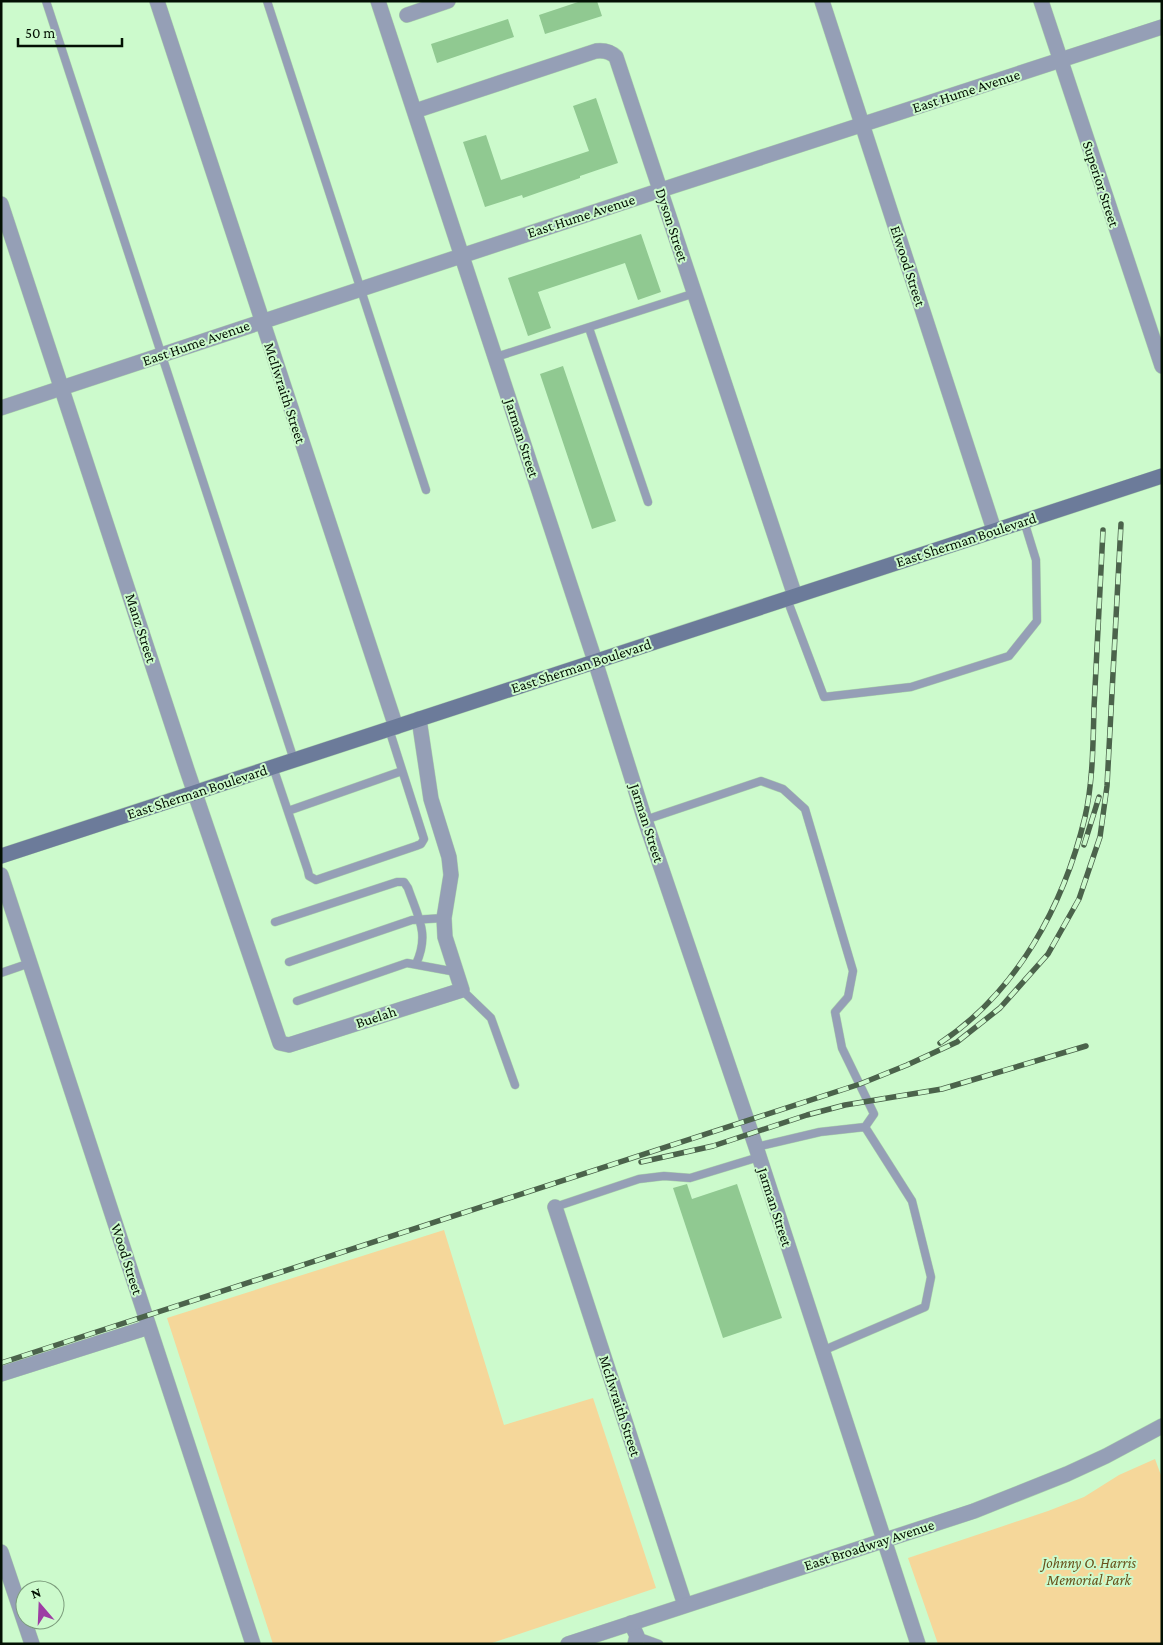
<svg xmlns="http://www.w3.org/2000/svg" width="1163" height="1645" font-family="'Crimson Pro',serif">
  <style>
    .green { fill: #f5d79a }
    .building { fill: #90c991 }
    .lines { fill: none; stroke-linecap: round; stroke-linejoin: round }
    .service-casing { stroke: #acd5ac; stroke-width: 9 }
    .minor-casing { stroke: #acd5ac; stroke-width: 16 }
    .tertiary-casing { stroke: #acd5ac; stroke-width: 16 }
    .secondary-casing { stroke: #acd5ac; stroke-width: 16 }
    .service { stroke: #959fb6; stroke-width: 8 }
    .minor { stroke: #959fb6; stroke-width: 15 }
    .tertiary { stroke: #959fb6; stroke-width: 15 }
    .secondary { stroke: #6c7b9a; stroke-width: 15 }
    .rail-casing { stroke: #4b634b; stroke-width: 5.5 }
    .rail { stroke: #ccfacc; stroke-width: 4; stroke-dasharray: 11; stroke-linecap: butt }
    .labels { text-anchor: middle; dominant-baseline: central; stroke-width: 4; stroke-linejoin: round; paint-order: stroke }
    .street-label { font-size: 15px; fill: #031003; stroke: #ccfacc }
    .park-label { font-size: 15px; font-style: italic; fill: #68511b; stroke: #ccfacc }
  </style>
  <rect width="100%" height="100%" fill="#ccfacc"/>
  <!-- green -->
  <path class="green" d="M444 1230 504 1425 593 1398 656 1588 489 1644H273L167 1318Z
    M1155 1459 1162 1478V1644H938L908 1558 1048 1511 1084 1497 1119 1475Z"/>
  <!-- building -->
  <path class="building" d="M581 1H597L602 16 545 34 539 15Z
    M508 19 514 37 437 63 431 44Z
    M596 98 618 163 580 176V178L523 198 522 195 485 207 463 142 486 135 501 180 589 151 573 106Z
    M641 234 661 292 638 300 625 263 538 292 551 328 528 336 508 278Z
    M563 366 616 521 592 529 540 374Z
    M687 1184 692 1199 737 1184 782 1318 723 1338 673 1188Z"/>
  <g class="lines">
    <!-- service casing -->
    <g class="service-casing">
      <path id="service" d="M46 1 294 760
        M267 1 426 490
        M589 328 648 502
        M496 357 695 293
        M787 599 824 697 911 687 1009 656 1037 621 1036 560 1024 521
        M273 767 308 871 309 876 316 880 416 846 421 844 424 839 389 729
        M288 811 402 771
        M645 820 761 781 783 789 805 809 853 971 848 997 835 1012 842 1048 874 1114 865 1127 820 1132 756 1147
        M275 922 397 882H404L408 888C418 917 430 934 416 964
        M289 962 412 920 444 918
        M1 973 30 963
        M462 990 491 1018 515 1085
        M297 1001 407 963 456 972
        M555 1207 639 1179 664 1176 690 1178 759 1157
        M822 1351 925 1307 931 1277 912 1201 865 1127
        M637 1636 659 1644"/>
    </g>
    <!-- minor casing -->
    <g class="minor-casing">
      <path id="minor" d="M157 1 396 727
        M378 1 595 661 645 820 756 1147 918 1644
        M822 1 994 530
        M1041 1 1162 366
        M407 15 448 1
        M415 111 596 51C604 50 610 51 616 57L795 596
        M1 204 187 770 280 1043 289 1045 462 990 445 937 444 918 451 875 449 857 431 799 419 719
        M1 408 661 190 1162 27
        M1 875 253 1644
        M555 1207 685 1605
        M1 1374 149 1327
        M1 1552 32 1644
        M631 1623 637 1636 635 1644"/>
    </g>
    <!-- tertiary casing -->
    <g class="tertiary-casing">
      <path id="tertiary" d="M568 1644 974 1511 1067 1474 1106 1456 1162 1426"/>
    </g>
    <!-- secondary casing -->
    <g class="secondary-casing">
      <path id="secondary" d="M1 856 1162 476"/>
    </g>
    <!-- service -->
    <use href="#service" class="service"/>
    <!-- minor -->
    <use href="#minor" class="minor"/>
    <!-- tertiary -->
    <use href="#tertiary" class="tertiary"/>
    <!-- secondary -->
    <use href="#secondary" class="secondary"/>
    <!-- rail casing -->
    <g class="rail-casing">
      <path id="rail" d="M1084 845 1099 797
        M940 1043C1017 992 1064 905 1085 817 1093 782 1093 743 1094 708 1097 649 1100 590 1103 530
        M641 1162 713 1146 807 1115 845 1105 942 1089 1086 1046
        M1 1363 860 1084 907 1065 957 1042 1000 1008 1048 954 1079 899 1100 837 1107 786 1121 524"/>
    </g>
    <!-- rail -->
    <use href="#rail" class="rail"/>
  </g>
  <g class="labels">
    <!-- street labels -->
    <g class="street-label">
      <text transform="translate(966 91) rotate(-18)">East Hume Avenue</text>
      <text transform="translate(1101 184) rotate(72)">Superior Street</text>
      <text transform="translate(581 216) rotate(-18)">East Hume Avenue</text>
      <text transform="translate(672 225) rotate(72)">Dyson Street</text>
      <text transform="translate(908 266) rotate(72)">Elwood Street</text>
      <text transform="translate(196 343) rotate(-19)">East Hume Avenue</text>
      <text transform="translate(285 393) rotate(72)">McIlwraith Street</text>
      <text transform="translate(522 438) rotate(72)">Jarman Street</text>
      <text transform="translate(966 540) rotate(-18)">East Sherman Boulevard</text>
      <text transform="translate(141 628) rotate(72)">Manz Street</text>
      <text transform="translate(581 666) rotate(-18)">East Sherman Boulevard</text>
      <text transform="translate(197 792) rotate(-18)">East Sherman Boulevard</text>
      <text transform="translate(647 823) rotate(72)">Jarman Street</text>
      <text transform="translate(376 1017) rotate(-18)">Buelah</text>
      <text transform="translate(775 1207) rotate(72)">Jarman Street</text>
      <text transform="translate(127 1259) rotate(72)">Wood Street</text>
      <text transform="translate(620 1406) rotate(72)">McIlwraith Street</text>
      <text transform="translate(869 1545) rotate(-18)">East Broadway Avenue</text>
    </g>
    <!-- park labels -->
    <g class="park-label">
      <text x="1089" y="1563">Johnny O. Harris<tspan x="1089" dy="17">Memorial Park</tspan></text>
    </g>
  </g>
  <!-- border -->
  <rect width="1163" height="1645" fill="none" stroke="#031003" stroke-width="5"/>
  <!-- north arrow -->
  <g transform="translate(40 1605) rotate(341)"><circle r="24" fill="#ccfacc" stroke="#7c9c7c"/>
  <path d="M0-4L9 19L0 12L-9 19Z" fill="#9d3da4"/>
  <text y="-8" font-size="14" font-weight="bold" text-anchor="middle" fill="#031003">N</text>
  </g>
  <!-- scale -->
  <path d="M18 38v8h104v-8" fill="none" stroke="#031003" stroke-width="2.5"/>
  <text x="25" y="38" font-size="15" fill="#031003" stroke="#ccfacc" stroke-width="4" paint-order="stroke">50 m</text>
</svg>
